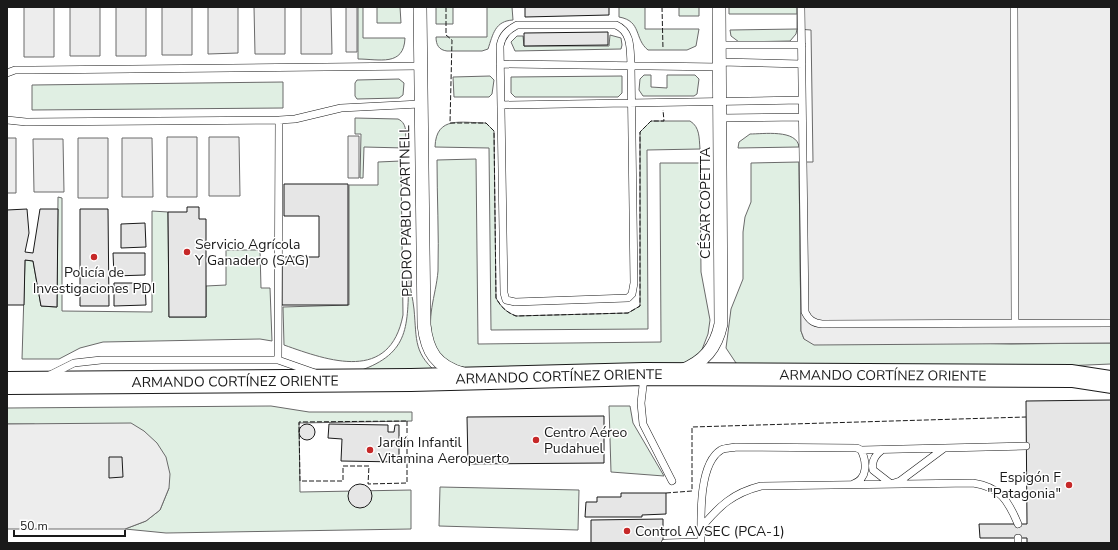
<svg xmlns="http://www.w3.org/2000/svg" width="1118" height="550" font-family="'Nunito Sans',sans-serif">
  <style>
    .green { fill: #e0efe3; stroke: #6a6a6a }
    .parking { fill: #ededed; stroke: #6a6a6a }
    .building { fill: #e6e6e6; stroke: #1a1a1a }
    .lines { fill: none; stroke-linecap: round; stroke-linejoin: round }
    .lane-casing { stroke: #1a1a1a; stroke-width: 8 }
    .street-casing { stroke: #1a1a1a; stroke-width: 14 }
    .highway-casing { stroke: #1a1a1a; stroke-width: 24 }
    .lane { stroke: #fff; stroke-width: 7 }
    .street { stroke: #fff; stroke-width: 13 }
    .highway { stroke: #fff; stroke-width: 22 }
    .fence { stroke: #1a1a1a; stroke-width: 1; stroke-dasharray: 5 2; stroke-linecap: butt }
    .poi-dot { fill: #c62828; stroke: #fff; stroke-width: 1.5 }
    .labels { text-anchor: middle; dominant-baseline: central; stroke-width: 3; stroke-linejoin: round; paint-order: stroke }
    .street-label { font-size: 14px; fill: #1a1a1a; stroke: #fff }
    .poi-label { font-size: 14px; fill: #1a1a1a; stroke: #fff; text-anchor: start }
  </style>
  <rect width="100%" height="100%" fill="#fff"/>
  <!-- green -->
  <path class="green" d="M358 7H363V38H405C404 67 379 59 358 59Z
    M377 7H400L401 23H377Z
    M436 7H453V24H436Z
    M487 7H512L513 20C495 21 493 34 488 49L482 51H447C439 50 436 45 436 37H487Z
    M619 7H645V29H699L696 46 687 50H648C634 39 642 21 619 17Z
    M679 7H699V16H679Z
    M729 7H797V14H729Z
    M797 29 796 34 790 41 739 42 731 36 730 30Z
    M610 35 621 38 622 45 621 49 515 51 511 42 517 36H523L524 46H609Z
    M644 75H651V87L667 88V75H695L699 79 697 94 694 96H643L639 90 640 79Z
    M490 76 494 80 492 94 489 97H454L453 77Z
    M622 76V93L618 97H515L511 93V77Z
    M399 79 404 83 403 95 399 98 357 99 355 96V83L357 80Z
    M283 82V108L32 110V85Z
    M355 118 398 119C409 124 405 137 405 148L364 147 363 178H360L361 134H355Z
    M651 121H690C700 127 699 138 700 149L647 150 648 329 491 330 489 148 435 147C436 115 462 123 486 123L494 131 496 298C501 307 506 312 516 316L628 313 640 306V132Z
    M750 134C763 134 797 129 799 147L738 148 739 142Z
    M476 159 478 344 661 342 660 163H700L701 272 710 320 708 334 701 352 695 359 677 367 472 369C456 366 440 363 434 344 425 319 436 296 438 271 439 235 437 197 437 160Z
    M401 161 403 315C390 383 329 361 284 345L283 307 349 305V185H378V162Z
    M799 162 801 331 804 339 1011 344 1111 343V364L1015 368H744L736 363 726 348 731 309 743 279V232L745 217 751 202V163Z
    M58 197 62 198V311L152 312V211L168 212 169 317H206V286L226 285V250H260L261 288H270L272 341 260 339 103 342 80 348 59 359H22L25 260 33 261 41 306 57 307Z
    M409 278C410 288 413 299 414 309 417 341 413 354 441 376L359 371C411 353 407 325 409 278Z
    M271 406 309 412H412V421L299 423 300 492 411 490V529L166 533 125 529 146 521 160 510 169 488 34 424H7V408Z
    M609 406H630L633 423 664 476 611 472Z
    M440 487 579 490 578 530 439 526Z"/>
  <!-- parking -->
  <path class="parking" d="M24 7H54V57H24Z
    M70 7H100V56H70Z
    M116 7H146V56H116Z
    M162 7H192V55H162Z
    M208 7H238V53L208 54Z
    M254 7H285V54H255Z
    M301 7H331L332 54H301Z
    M346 7H357V52H346Z
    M797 7H1111V343L814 345 804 339 801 331 799 162H813L811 30 797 29Z
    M348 136H359V178H348Z
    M167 137H197V197H167Z
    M209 137H239L240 196H209Z
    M7 138H16V193H7Z
    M78 138H108V198H78Z
    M122 138H152L153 197H122Z
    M33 139H63L64 192H34Z
    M131 423 144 431 157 443 166 457 170 474 169 488 160 510 146 521 125 529H7V424Z"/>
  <!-- building -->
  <path class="building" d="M525 7H609V15L525 17Z
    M608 32V45L524 46V33Z
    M284 184H348V305H282V257H319V216H284Z
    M187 207H199V219H206V317H169L168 212H187Z
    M27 209 29 233 25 252 33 253 40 209H58L57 307 41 306 33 261 25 260 24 305H7V210Z
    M80 209H108L109 306H80Z
    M145 223 146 247 121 248V224Z
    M113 253H145V275L114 276Z
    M114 283H145L146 305 114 306Z
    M1111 400V543H1027V538H980L979 524H1027L1026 401Z
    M604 416V463L468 464 467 417Z
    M329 424 388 425V432H394L395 425H399V462L341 461 342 439 328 438Z
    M299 432a8 8 0 1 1 16 0a8 8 0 1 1-16 0Z
    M109 457H122L123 477 109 478Z
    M348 496a12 12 0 1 1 24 0a12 12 0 1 1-24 0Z
    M621 493H666V514L642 515V517H585L586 502H597V497H621Z
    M663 519V543H591V520Z"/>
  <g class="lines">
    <!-- lane casing -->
    <g class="lane-casing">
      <path id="lane" d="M801 7 805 312C809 320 813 323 822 324L1111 323
        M1014 7 1015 323
        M517 25H616C632 32 630 49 631 65L634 283 632 294 628 298 515 302 506 300 504 293 500 46C502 35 508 30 517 25Z
        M720 45H802
        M720 62 802 64
        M500 64 720 67
        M7 73 15 70H33L420 66
        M501 105 802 100
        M720 118 802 117
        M7 120 26 122 279 120 295 119 341 108 420 104
        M278 360 279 120
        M48 376 74 363 101 360H278L315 373
        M644 377 641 403 643 424 672 481
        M861 450 1026 446
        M882 450C875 455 871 461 873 470L891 484 900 481 943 449
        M701 528C719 506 733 493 761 486L973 483C1000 487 1008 500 1018 524
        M1018 538V543
        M665 543 700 542
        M701 543C701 519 698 464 721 450 725 448 732 448 736 447L857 448 861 450C867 462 868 479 853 484"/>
    </g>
    <!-- street casing -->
    <g class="street-casing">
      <path id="street" d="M420 7 424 325C427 352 436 366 463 374
        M681 371C704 362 716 348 721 324L719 7"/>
    </g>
    <!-- highway casing -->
    <g class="highway-casing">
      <g id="highway">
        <path id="s1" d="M7 383 411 380 644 374 1072 376 1111 382"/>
      </g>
    </g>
    <!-- lane -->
    <use href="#lane" class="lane"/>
    <!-- street -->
    <use href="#street" class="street"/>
    <!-- highway -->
    <use href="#highway" class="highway"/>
    <!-- fence -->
    <path class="fence" d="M446 7V35L452 40 450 123H486L494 131 496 298C501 307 506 312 516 316L628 313 640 306V132L651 121H664L663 110
      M662 7 663 49
      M407 421V483L368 484 369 466H343V481H300L299 422Z
      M666 493 692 491V427L1026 417"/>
  </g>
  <!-- markers -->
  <g class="poi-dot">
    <circle cx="187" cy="252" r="4"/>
    <circle cx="94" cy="257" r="4"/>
    <circle cx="536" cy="440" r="4"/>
    <circle cx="370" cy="450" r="4"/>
    <circle cx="1069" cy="485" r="4"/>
    <circle cx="627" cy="531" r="4"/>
  </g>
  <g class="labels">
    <!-- street labels -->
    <g class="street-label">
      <text transform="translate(705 203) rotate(-90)">CÉSAR COPETTA</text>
      <text transform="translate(406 211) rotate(-91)">PEDRO PABLO DARTNELL</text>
      <text stroke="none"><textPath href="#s1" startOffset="876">ARMANDO CORTÍNEZ ORIENTE</textPath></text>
      <text stroke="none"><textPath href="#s1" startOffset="552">ARMANDO CORTÍNEZ ORIENTE</textPath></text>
      <text stroke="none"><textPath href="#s1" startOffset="228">ARMANDO CORTÍNEZ ORIENTE</textPath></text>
    </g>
    <!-- poi labels -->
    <g class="poi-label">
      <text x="195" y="244">Servicio Agrícola<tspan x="195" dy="16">Y Ganadero (SAG)</tspan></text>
      <text x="94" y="272" text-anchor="middle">Policía de<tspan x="94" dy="16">Investigaciones PDI</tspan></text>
      <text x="544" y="432">Centro Aéreo<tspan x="544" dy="16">Pudahuel</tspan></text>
      <text x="378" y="442">Jardín Infantil<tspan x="378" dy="16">Vitamina Aeropuerto</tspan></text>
      <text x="1061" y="477" text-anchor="end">Espigón F<tspan x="1061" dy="16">"Patagonia"</tspan></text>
      <text x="635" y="531">Control AVSEC (PCA-1)</text>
    </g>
  </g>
  <!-- border -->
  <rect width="1118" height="550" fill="none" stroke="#1a1a1a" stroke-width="16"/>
  <!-- scale -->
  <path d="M14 530v6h111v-6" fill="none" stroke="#1a1a1a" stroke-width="2"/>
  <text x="20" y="530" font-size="12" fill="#1a1a1a" stroke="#ffffff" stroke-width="3" paint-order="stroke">50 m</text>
</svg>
